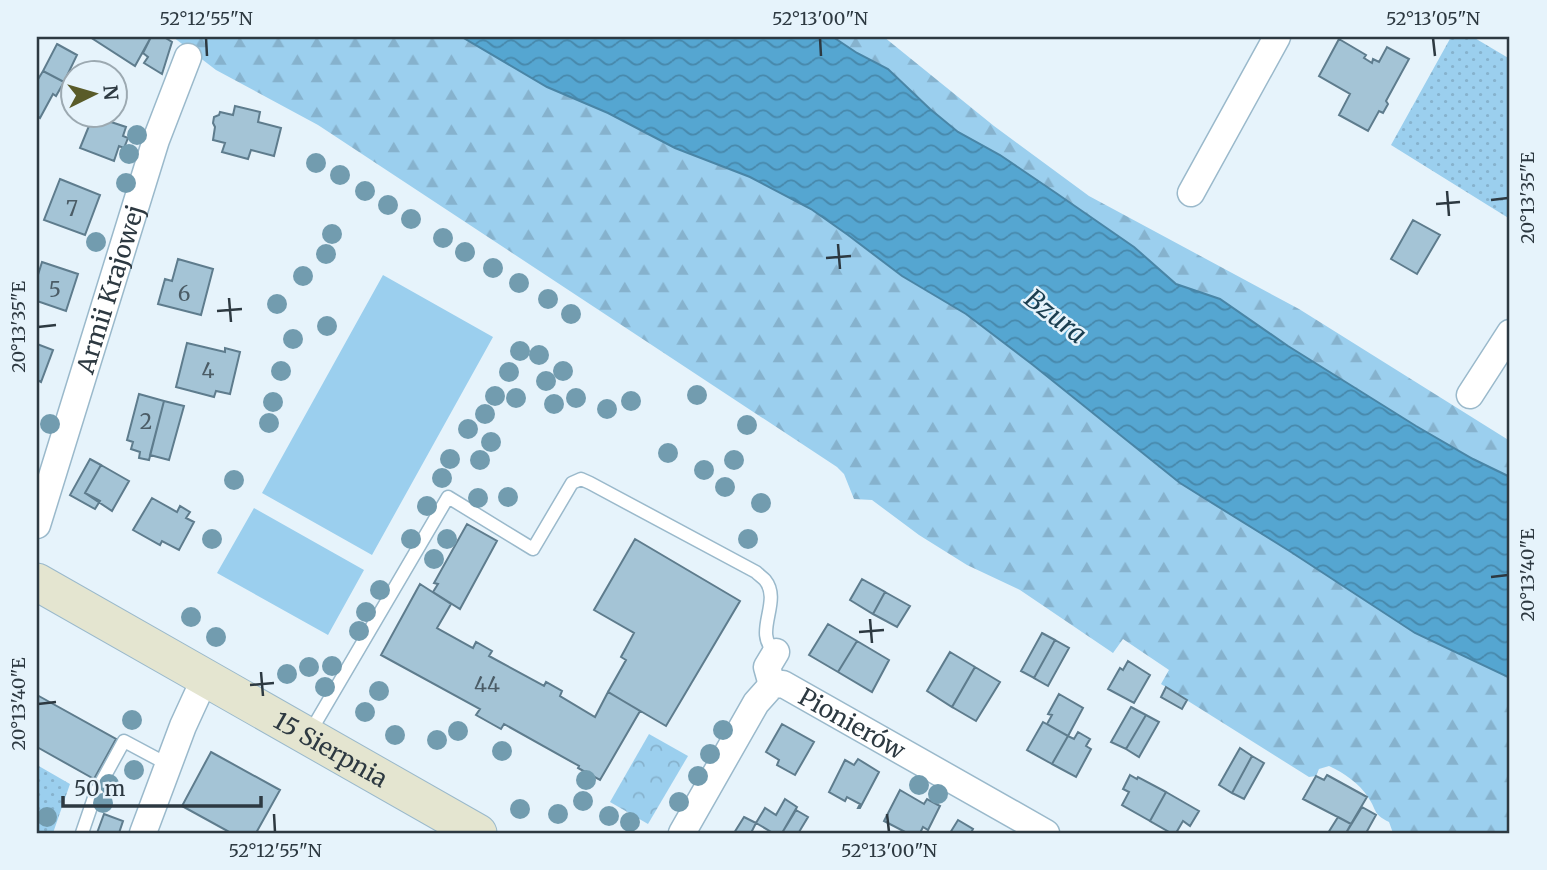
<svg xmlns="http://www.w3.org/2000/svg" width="1547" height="870" font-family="Merriweather,serif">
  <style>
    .grass { fill: url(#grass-dots) }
    .forest { fill: url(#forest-firs) }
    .park { fill: url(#park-crowns) }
    .garden { fill: #9bcfee }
    .water { fill: url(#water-waves); stroke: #4985a6; stroke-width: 2 }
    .building { fill: #a4c4d6; stroke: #5e7c8d; stroke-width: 2 }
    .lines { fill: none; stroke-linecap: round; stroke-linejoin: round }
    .lane-casing { stroke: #9ab9cb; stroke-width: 15 }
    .street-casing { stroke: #9ab9cb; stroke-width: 29 }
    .secondary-casing { stroke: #9ab9cb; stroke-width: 39 }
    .lane { stroke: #fff; stroke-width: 12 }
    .street { stroke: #fff; stroke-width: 26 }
    .secondary { stroke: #e4e5d0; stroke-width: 37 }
    .tree { fill: #729caf }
    .ticks { fill: none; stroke: #2d3941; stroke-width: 2.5 }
    .labels { text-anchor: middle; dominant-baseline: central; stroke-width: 5; stroke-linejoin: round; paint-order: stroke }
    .number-label { font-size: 21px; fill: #4b5c66 }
    .street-label { font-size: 24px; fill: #2d3941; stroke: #e6f3fb }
    .water-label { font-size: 26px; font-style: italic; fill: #1a3e50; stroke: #e6f3fb }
    .neatline { fill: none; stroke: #2d3941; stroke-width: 2.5 }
    .ticks-label { font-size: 18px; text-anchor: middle; fill: #2d3941 }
  </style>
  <defs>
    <pattern id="grass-dots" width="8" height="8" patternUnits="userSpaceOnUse" patternTransform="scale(1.75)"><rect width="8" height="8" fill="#9bcfee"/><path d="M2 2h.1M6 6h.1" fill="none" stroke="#86b2cd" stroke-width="1.8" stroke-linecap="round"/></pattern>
    <pattern id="forest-firs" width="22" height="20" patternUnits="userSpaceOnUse" patternTransform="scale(1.75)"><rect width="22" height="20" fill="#9bcfee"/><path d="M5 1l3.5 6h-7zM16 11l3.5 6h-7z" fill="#86b2cd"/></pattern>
    <pattern id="park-crowns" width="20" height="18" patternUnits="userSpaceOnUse" patternTransform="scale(1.75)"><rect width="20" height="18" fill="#9bcfee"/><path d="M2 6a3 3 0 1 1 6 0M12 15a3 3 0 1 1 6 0" fill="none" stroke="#86b2cd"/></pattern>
    <pattern id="water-waves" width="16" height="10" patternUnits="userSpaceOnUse" patternTransform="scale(1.75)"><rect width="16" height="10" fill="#55a6d1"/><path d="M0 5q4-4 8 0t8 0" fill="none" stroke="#4788ab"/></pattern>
  </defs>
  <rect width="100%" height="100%" fill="#e6f3fb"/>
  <!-- grass -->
  <path class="grass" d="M1451 37H1473L1510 59V219L1391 145Z
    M37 765 70 784 53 833H37Z"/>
  <!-- forest -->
  <path class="forest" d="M173 37H462L547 87 608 113 675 148 750 177 811 209 848 235 901 276 966 314 1033 365 1180 483 1291 552 1415 633 1510 678V833H1393L1389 822C1372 813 1378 812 1368 797 1359 783 1344 773 1329 766L1319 769 1316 776 1309 777 1161 684 1169 670 1123 639 1113 653 1020 590 967 565 919 535 872 500 854 499 844 474 837 467 318 125 216 70Z
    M833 37H884L994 126 1089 196 1299 309 1510 441V477L1473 459 1416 426 1288 346 1220 299 1176 284 1134 247 1000 155 958 132 930 109Z"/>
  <!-- park -->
  <path class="park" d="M649 734 688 756 648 824 610 802Z"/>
  <!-- garden -->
  <path class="garden" d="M383 275 493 337 372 555 262 493Z
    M254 508 364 570 328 635 217 573Z"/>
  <!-- water -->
  <path class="water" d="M462 37H833L857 53 888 69 930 109 958 132 1000 155 1056 193 1134 247 1176 284 1220 299 1288 346 1416 426 1473 459 1510 477V678L1415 633 1291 552 1180 483 1033 365 966 314 902 276 848 235 811 209 750 177 675 148 608 113 547 87Z"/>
  <!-- building -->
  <path class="building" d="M90 37H151L135 66Z
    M151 37H164L172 42 162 74 144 63 148 57 143 53Z
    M1339 39 1366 55 1364 58 1372 63 1373 59 1379 62 1387 47 1409 59 1386 101 1388 104 1383 113 1379 111 1368 131 1339 115 1350 94 1319 76Z
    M57 44 77 55 64 82 43 71Z
    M43 71 64 82 56 96 53 94 40 118 37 116V81Z
    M235 106 260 112 258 122 281 128 274 156 251 150 248 159 222 152 225 143 213 140 215 127 213 123 214 117 219 115 220 112 233 115Z
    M93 116 126 127 123 136 128 138 124 148 119 146 114 161 80 148Z
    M60 179 100 195 85 235 44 220Z
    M1413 220 1440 235 1417 274 1391 259Z
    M178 259 213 269 201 315 158 304 165 279 172 281Z
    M42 262 78 274 66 311 37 301V278Z
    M187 343 225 352V348L240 352 230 394 216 391 214 397 176 387Z
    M37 344 53 350 41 382 37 380Z
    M139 394 164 401 149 460 139 458 140 452 131 449 133 442 127 440Z
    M164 401 184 406 169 460 150 455Z
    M90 459 101 465 85 493 100 501 95 509 70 495Z
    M101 465 129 481 112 511 85 493Z
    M152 498 177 512 180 506 190 512 186 518 194 522 179 550 162 541 160 545 133 530Z
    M467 524 497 541 460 609 433 592 438 584 434 583Z
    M635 539 740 601 666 726 608 692 626 660 621 657 634 633 594 610Z
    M862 579 885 592 873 614 850 600Z
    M420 584 451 604 437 628 473 648 476 642 492 651 489 656 544 686 546 682 562 691 560 696 595 717 608 692 640 711 600 780 578 768 579 766 504 724 501 729 476 715 480 709 381 655Z
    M885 592 910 606 897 627 873 614Z
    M828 624 857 641 838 672 809 655Z
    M1042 633 1055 640 1034 678 1021 671Z
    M1055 640 1069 648 1048 686 1034 678Z
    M857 641 889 660 872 692 838 672Z
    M950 652 975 667 952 707 927 691Z
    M1128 661 1150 675 1134 703 1108 689 1120 668 1123 670Z
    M975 667 1000 682 976 721 952 707Z
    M1166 687 1187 700 1182 709 1161 697Z
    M1059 694 1083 708 1068 736 1047 724 1052 715 1048 714Z
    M37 695 116 739 94 779 37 747Z
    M1131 707 1146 715 1126 749 1111 742Z
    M1146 715 1159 722 1139 757 1126 749Z
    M1043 722 1068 736 1052 764 1027 750Z
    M782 724 814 742 795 775 777 765 779 760 766 752Z
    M1078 732 1090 739 1086 746 1091 749 1076 777 1052 764 1068 736 1074 739Z
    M1240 748 1252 756 1232 793 1219 785Z
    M211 752 280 790 256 833H231L182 806Z
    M1252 756 1264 763 1244 799 1232 793Z
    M858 759 879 772 860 808H858L860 804 847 797 845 801 829 792 845 760 854 765Z
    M1130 775 1137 779 1138 777 1166 792 1150 821 1122 805 1129 792 1123 789Z
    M1327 775 1367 797 1351 824 1303 799 1316 776 1324 780Z
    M900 790 924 804 927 799 940 806 928 830 923 827 920 833H907L884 821Z
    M1166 792 1199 811 1190 826 1183 821 1176 833H1171L1150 821Z
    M785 799 797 807 782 833H773L756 823 765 808 776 815Z
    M1362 807 1376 815 1366 833H1346Z
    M796 810 808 817 799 832 801 833H782Z
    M104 814 123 821 119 833H97Z
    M744 817 756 823 751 833H734Z
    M1338 817 1351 824 1346 833H1328Z
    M958 820 973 829 971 833H950Z"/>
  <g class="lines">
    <!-- lane casing -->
    <g class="lane-casing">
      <path id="lane" d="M309 734 448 497 533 549 572 483 581 479 590 483 756 572C759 575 762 577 765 580 783 602 751 634 776 652
        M82 833 96 792 124 741 169 765"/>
    </g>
    <!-- street casing -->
    <g class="street-casing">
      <g id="street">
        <path d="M1191 193 1277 37"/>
        <path d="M1470 395 1510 333"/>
        <path id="s1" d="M37 525 156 140 188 57"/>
        <path d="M772 685 767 667 776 652"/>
        <path d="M143 833 183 726 205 678"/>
        <path id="s2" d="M682 833 756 703 772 685 783 684 1046 833"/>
      </g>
    </g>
    <!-- secondary casing -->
    <g class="secondary-casing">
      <g id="secondary">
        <path id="s3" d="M37 582 478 833"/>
      </g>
    </g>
    <!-- lane -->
    <use href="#lane" class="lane"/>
    <!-- street -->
    <use href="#street" class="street"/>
    <!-- secondary -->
    <use href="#secondary" class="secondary"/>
  </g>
  <!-- trees -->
  <g class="tree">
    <circle cx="137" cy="135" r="10"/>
    <circle cx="129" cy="154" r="10"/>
    <circle cx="316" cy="163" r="10"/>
    <circle cx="340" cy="175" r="10"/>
    <circle cx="126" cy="183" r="10"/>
    <circle cx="365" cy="191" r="10"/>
    <circle cx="388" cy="205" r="10"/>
    <circle cx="411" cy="219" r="10"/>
    <circle cx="332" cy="234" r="10"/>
    <circle cx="443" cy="238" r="10"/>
    <circle cx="96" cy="242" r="10"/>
    <circle cx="465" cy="252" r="10"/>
    <circle cx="326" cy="254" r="10"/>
    <circle cx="493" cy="268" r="10"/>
    <circle cx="303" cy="276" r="10"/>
    <circle cx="519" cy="283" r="10"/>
    <circle cx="548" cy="299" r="10"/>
    <circle cx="277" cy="304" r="10"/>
    <circle cx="571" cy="314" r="10"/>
    <circle cx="327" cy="326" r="10"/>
    <circle cx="293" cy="339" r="10"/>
    <circle cx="520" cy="351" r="10"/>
    <circle cx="539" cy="355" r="10"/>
    <circle cx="281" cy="371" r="10"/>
    <circle cx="563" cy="371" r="10"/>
    <circle cx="509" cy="372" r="10"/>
    <circle cx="546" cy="381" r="10"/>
    <circle cx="697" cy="395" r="10"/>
    <circle cx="495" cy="396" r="10"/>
    <circle cx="516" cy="398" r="10"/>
    <circle cx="576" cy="398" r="10"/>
    <circle cx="631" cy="401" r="10"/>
    <circle cx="273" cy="402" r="10"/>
    <circle cx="554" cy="404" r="10"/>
    <circle cx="607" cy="409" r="10"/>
    <circle cx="485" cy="414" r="10"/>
    <circle cx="269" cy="423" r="10"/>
    <circle cx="50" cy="424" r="10"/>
    <circle cx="747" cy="425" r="10"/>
    <circle cx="468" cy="429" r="10"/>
    <circle cx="491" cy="442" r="10"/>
    <circle cx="668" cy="453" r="10"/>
    <circle cx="450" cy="459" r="10"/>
    <circle cx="480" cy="460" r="10"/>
    <circle cx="734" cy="460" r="10"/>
    <circle cx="704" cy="470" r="10"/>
    <circle cx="442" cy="478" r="10"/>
    <circle cx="234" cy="480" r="10"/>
    <circle cx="725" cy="487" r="10"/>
    <circle cx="508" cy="497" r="10"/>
    <circle cx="478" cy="498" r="10"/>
    <circle cx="761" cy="503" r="10"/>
    <circle cx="427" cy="506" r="10"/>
    <circle cx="212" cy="539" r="10"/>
    <circle cx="411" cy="539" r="10"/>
    <circle cx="447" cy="539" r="10"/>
    <circle cx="748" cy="539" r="10"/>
    <circle cx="434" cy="559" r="10"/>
    <circle cx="380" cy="590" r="10"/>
    <circle cx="366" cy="612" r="10"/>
    <circle cx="191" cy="617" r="10"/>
    <circle cx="359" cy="631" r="10"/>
    <circle cx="216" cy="637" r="10"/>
    <circle cx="332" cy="666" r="10"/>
    <circle cx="309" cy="667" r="10"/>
    <circle cx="287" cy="674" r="10"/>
    <circle cx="325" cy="687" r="10"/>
    <circle cx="379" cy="691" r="10"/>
    <circle cx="365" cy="712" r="10"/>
    <circle cx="132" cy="720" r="10"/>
    <circle cx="723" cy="730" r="10"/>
    <circle cx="458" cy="731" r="10"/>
    <circle cx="395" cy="735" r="10"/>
    <circle cx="437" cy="740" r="10"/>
    <circle cx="502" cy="751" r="10"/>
    <circle cx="710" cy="754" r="10"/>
    <circle cx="134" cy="770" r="10"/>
    <circle cx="698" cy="776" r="10"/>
    <circle cx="586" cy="780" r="10"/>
    <circle cx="109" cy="784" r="10"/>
    <circle cx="919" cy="785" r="10"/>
    <circle cx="938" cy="794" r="10"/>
    <circle cx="583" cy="801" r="10"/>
    <circle cx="679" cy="802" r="10"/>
    <circle cx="103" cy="803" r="10"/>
    <circle cx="520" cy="809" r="10"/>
    <circle cx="558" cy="814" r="10"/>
    <circle cx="609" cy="816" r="10"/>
    <circle cx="47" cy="817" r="10"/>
    <circle cx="630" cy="822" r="10"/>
  </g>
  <!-- ticks -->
  <path class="ticks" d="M206 38 207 56M820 38 821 56M1433 38 1435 56M1447 191 1449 216M1491 200 1508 198M1436 204 1460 202M838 244 840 269M826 258 851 256M229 298 231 322M217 311 242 309M38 327 56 325M1491 577 1508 575M870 619 872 643M859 632 884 630M261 672 263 696M250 685 274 683M38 704 56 702M274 814 275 832M887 814 889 832"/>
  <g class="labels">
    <!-- number labels -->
    <g class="number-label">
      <text x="72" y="208">7</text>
      <text x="55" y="289">5</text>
      <text x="184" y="293">6</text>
      <text x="208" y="370">4</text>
      <text x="146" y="421">2</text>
      <text x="487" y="684">44</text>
    </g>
    <!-- street labels -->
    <g class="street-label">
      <text stroke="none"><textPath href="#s1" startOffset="247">Armii Krajowej</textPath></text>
      <text stroke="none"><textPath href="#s2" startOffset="264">Pionierów</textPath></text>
      <text stroke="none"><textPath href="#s3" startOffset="338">15 Sierpnia</textPath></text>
    </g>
    <!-- water labels -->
    <g class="water-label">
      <text transform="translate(1056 316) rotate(38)">Bzura</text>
    </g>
  </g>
  <!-- border -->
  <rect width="1547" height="870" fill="none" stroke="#e6f3fb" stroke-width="77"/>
  <!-- north arrow -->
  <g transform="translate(94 94) rotate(85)"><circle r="33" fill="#e6f3fb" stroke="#9ca9b1" stroke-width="2"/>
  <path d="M0-5L12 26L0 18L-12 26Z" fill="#595b29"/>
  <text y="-10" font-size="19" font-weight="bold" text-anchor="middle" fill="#2d3941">N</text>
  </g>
  <!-- scale -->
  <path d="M63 796v10h198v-10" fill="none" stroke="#2d3941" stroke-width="3.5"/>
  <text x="74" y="796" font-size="21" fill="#2d3941" stroke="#e6f3fb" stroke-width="5" paint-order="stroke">50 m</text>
  <rect x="38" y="38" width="1470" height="794" class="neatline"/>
  <g class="ticks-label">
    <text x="206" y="25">52°12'55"N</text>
    <text x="820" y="25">52°13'00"N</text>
    <text x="1433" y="25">52°13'05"N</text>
    <text transform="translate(1528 198) rotate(-90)" y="6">20°13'35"E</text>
    <text transform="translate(19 327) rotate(-90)" y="6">20°13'35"E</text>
    <text transform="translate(1528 575) rotate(-90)" y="6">20°13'40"E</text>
    <text transform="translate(19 704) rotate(-90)" y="6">20°13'40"E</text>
    <text x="275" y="857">52°12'55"N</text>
    <text x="889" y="857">52°13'00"N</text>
  </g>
</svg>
